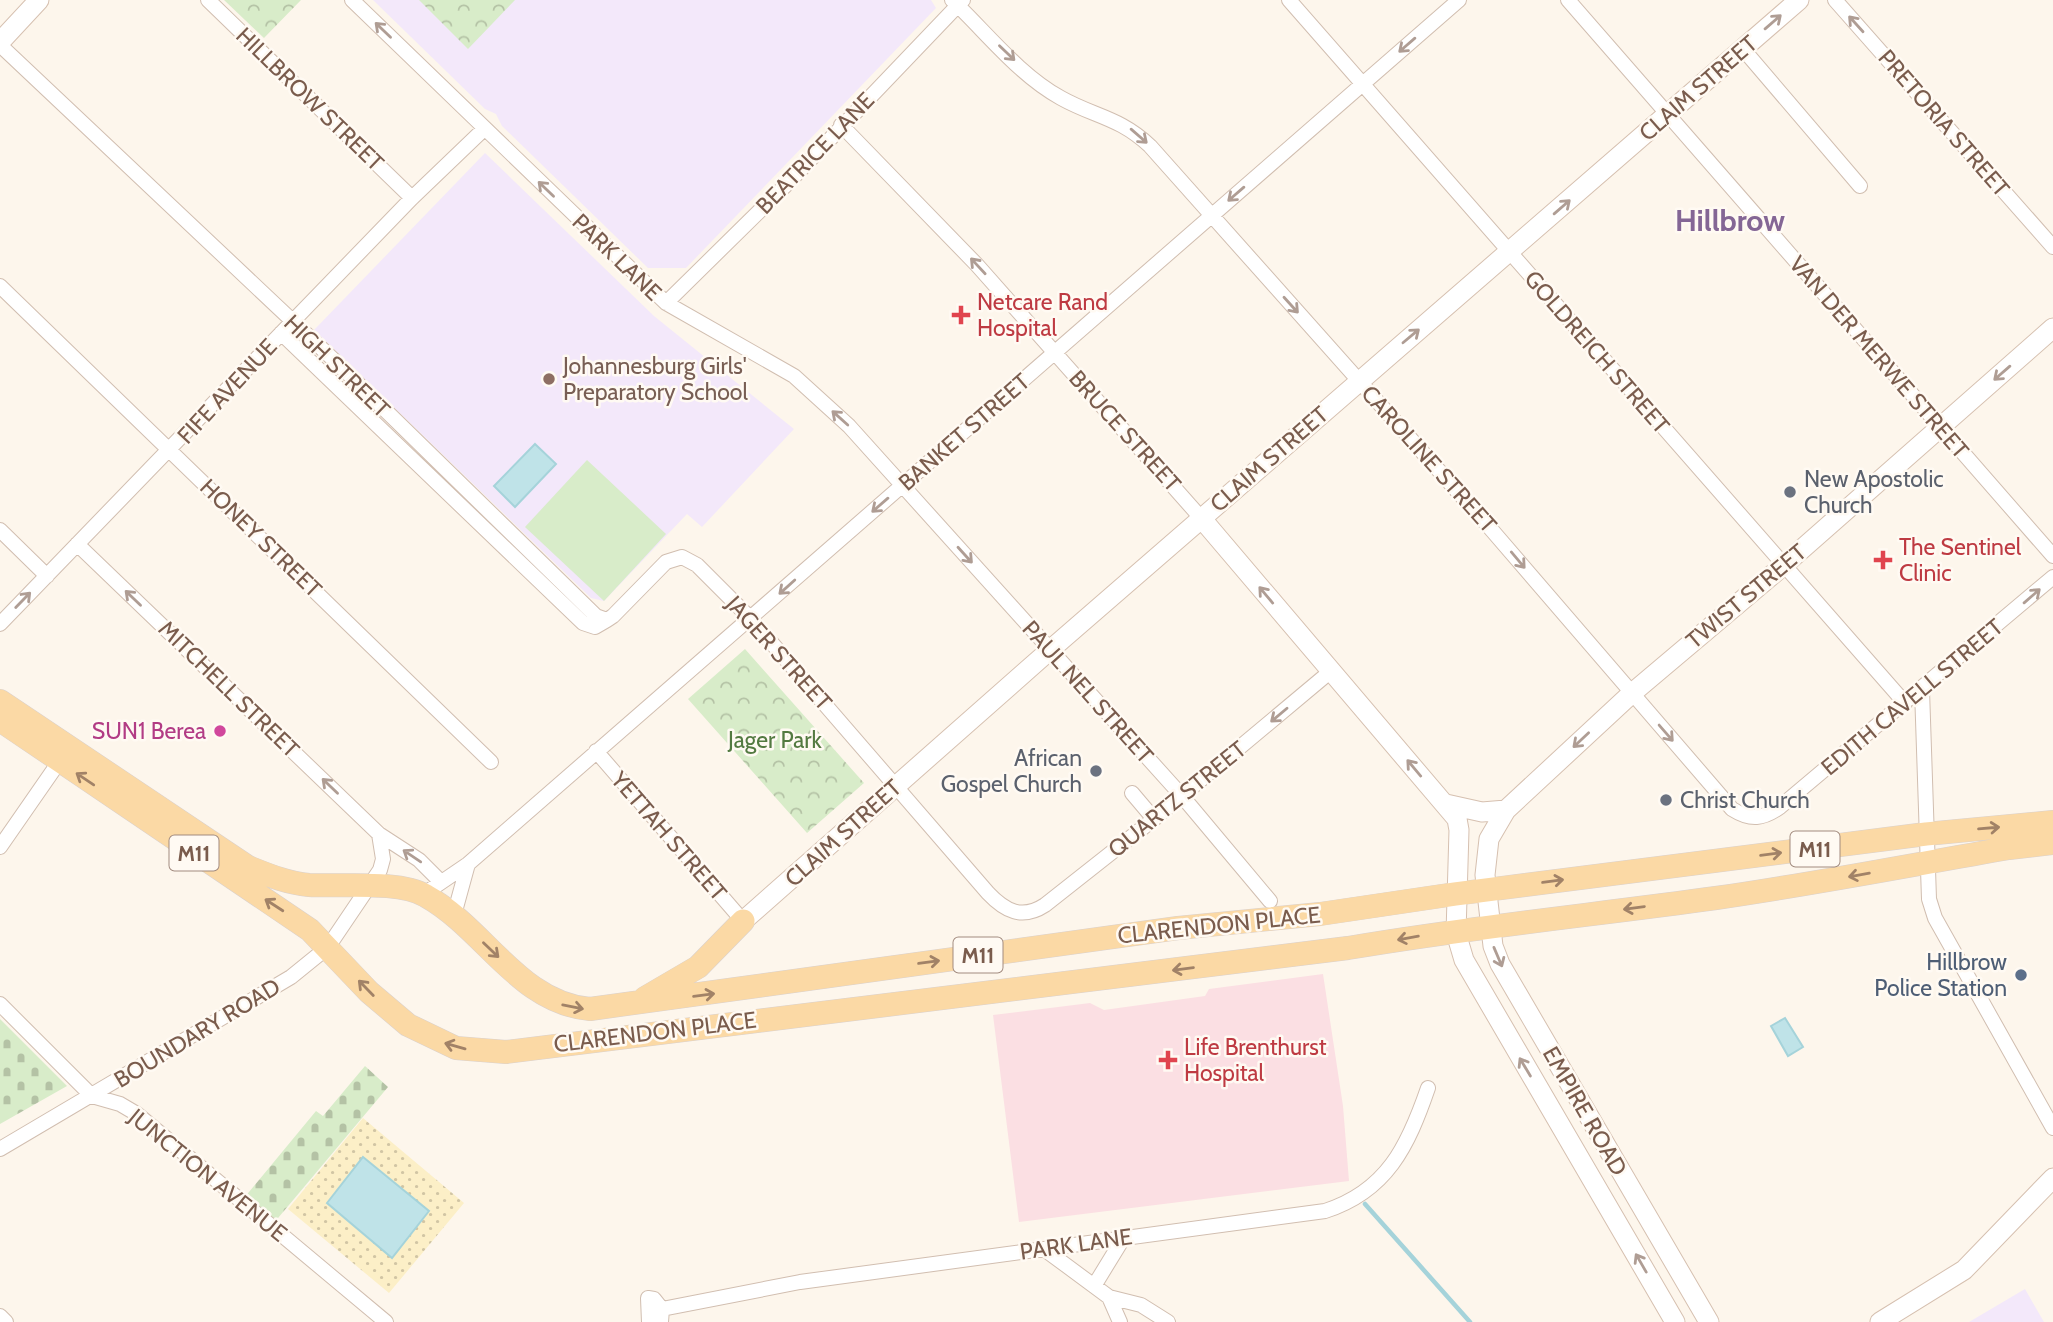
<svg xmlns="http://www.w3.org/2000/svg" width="2053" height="1322" font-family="Cabin,sans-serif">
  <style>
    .education { fill: #f3e8fa }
    .medical { fill: #fbdfe3 }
    .forest { fill: url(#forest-crowns) }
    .sand { fill: url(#sand-dots) }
    .cemetery { fill: url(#cemetery-stones) }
    .pitch { fill: #d8ecc9 }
    .water { fill: #bfe3e8; stroke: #a5d3da; stroke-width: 2 }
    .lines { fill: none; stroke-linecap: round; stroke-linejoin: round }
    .stream { stroke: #a5d3da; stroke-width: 4.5 }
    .street-casing { stroke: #d1beb0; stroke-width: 16 }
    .secondary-casing { stroke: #d6c0b0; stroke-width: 21 }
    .primary-casing { stroke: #dad1cd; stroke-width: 24 }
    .street { stroke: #fff; stroke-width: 14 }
    .secondary { stroke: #fff; stroke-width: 19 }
    .primary { stroke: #fbd9a5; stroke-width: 23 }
    .oneway { stroke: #af9d94 }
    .oneway2 { stroke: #a18267 }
    .health-dot { fill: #e0444e; stroke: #fffaf3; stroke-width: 2.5 }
    .education-dot { fill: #8d6e63; stroke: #fffaf3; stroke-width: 2.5 }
    .worship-dot { fill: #6b7280; stroke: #fffaf3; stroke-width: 2.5 }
    .hotel-dot { fill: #d1479c; stroke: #fffaf3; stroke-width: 2.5 }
    .service-dot { fill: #5c6f8a; stroke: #fffaf3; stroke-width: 2.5 }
    .labels { text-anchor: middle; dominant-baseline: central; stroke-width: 5; stroke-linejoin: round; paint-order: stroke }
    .shield { fill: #fffaf3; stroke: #a28b7f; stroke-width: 2 }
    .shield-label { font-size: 21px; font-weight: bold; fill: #7a5c4d }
    .street-label { font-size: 23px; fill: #7a5c4d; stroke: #fffaf3 }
    .health-label { font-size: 23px; fill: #be3a42; stroke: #fffaf3; text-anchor: start }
    .education-label { font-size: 23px; fill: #785e54; stroke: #fffaf3; text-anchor: start }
    .worship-label { font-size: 23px; fill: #5b616d; stroke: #fffaf3; text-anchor: start }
    .hotel-label { font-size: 23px; fill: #b23c85; stroke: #fffaf3; text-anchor: end }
    .park-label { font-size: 23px; fill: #537a41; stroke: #fffaf3 }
    .service-label { font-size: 23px; fill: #4e5e75; stroke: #fffaf3; text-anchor: end }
    .district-label { font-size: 30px; font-weight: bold; fill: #846695; stroke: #fffaf3 }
  </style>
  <defs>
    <pattern id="forest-crowns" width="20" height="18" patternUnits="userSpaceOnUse" patternTransform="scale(1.75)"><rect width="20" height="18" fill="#d8ecc9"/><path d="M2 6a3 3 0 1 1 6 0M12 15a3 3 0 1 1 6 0" fill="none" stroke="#b4c2a5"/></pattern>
    <pattern id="sand-dots" width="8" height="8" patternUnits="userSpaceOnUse" patternTransform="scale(1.75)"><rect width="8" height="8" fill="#fcefc7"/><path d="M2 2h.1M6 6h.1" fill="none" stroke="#d1c5a4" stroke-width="1.8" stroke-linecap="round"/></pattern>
    <pattern id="cemetery-stones" width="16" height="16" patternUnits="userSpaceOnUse" patternTransform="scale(1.75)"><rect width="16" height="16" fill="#d8ecc9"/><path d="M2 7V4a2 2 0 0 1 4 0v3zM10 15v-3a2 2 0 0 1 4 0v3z" fill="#b4c2a5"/></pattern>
  </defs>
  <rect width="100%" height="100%" fill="#fdf6ec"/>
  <!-- education -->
  <path class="education" d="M373 0H931L936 8 686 268H648L502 126 496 114 485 109Z
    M485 153 654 316 794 429 702 527 687 514 604 601 591 598 314 330Z
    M2025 1289 2044 1322H1969Z"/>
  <!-- medical -->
  <path class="medical" d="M1323 974 1343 1106 1349 1181 1019 1222 993 1015 1090 1003 1104 1010 1205 996 1209 989Z"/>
  <!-- forest -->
  <path class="forest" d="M224 0H301L264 38Z
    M419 0H515L468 49Z
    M745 649 864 783 807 833 688 699Z"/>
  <!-- sand -->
  <path class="sand" d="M363 1118 464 1203 389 1293 288 1209Z"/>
  <!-- cemetery -->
  <path class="cemetery" d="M0 1019 67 1086 0 1124Z
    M365 1066 388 1087 273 1224 244 1198 316 1111 323 1116Z"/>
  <!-- pitch -->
  <path class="pitch" d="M587 460 666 534 604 601 525 527Z"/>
  <!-- water -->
  <path class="water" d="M535 444 556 464 515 507 494 486Z
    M1785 1018 1803 1047 1788 1056 1771 1026Z
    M363 1157 429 1211 392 1258 327 1203Z"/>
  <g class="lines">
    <!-- stream -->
    <path class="stream" d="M1365 1204 1470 1322"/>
    <!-- street casing -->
    <g class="street-casing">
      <path id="street" d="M208 0 412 198
        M352 0 666 303 794 376 849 426 1182 796 1270 901
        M952 0C986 32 1019 75 1061 98 1095 117 1119 117 1150 146L1490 528 1732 809C1751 821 1763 819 1780 807L2053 577
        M1289 0 1905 703
        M1568 0 2053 556
        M1835 0 2053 247
        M0 45 336 362 596 616 607 620 613 616 666 562 682 557 697 565 751 619 988 893C1005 911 1022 920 1045 905L1154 819 1331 671
        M1743 49 1860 186
        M841 125 977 265 1202 519
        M0 286 491 762
        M666 303 789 182 963 0
        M281 333 583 623 595 627 607 620
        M0 530 47 576
        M77 544 379 834 419 860 441 882
        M0 624 412 198 484 129
        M1922 690 1929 899 1935 918 2053 1128
        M596 751 743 921
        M1132 793 1154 819
        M0 847 59 762
        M424 894 468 864 1459 0
        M454 915 468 864
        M0 1004 92 1096 120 1104 137 1114 386 1322
        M0 1149 291 977 328 947 380 870 383 859 379 834
        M1044 1249 1109 1297 1141 1305 1168 1322
        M1094 1286 1124 1237
        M1109 1297 1120 1322
        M662 1309 800 1282 1325 1211C1387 1191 1408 1146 1428 1088
        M0 1316 6 1322
        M649 1322 648 1298 654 1299 662 1309 661 1322"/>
    </g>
    <!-- secondary casing -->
    <g class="secondary-casing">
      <path id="secondary" d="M0 42 39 0
        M1202 519 1457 819 1459 830 1456 933 1464 960 1675 1322
        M1446 804 1482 812 1506 810
        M743 921 1050 650 1799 0
        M1709 1322 1500 964 1493 946 1485 875 1489 839 1506 810 1631 694 1785 564 2053 328
        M1880 1322 1964 1270 2053 1178"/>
    </g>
    <!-- primary casing -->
    <g class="primary-casing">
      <path id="primary" d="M0 701 248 867C268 875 287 883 309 885 341 887 399 880 426 896 485 929 519 1003 590 1009L1178 928 1320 914 1455 894 1926 834 2053 822
        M0 720 310 930 369 992 408 1025 456 1048 506 1052 1348 948C1470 927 1593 915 1716 898 1814 884 1911 865 2009 848L2053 843
        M645 998 698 967 743 921"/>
    </g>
    <!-- street -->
    <use href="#street" class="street"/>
    <!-- secondary -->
    <use href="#secondary" class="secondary"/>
    <!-- primary -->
    <use href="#primary" class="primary"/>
  </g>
  <!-- one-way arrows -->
  <defs><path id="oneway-shaft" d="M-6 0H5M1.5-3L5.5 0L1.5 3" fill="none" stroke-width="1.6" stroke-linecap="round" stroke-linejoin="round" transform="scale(1.75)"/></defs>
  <g class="oneway">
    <use href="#oneway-shaft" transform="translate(1773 22) rotate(-41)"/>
    <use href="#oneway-shaft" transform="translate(1856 24) rotate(-132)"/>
    <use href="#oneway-shaft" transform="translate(383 30) rotate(-136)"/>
    <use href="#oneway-shaft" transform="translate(1407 45) rotate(139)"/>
    <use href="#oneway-shaft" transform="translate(1007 53) rotate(44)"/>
    <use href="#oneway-shaft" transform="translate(1139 136) rotate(41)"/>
    <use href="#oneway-shaft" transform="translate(546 189) rotate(-136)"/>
    <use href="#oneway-shaft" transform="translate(1236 194) rotate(139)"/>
    <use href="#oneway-shaft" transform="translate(1562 207) rotate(-41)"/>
    <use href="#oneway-shaft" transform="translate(978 266) rotate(-133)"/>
    <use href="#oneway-shaft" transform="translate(1291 305) rotate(48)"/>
    <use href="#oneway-shaft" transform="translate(1411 336) rotate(-40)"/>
    <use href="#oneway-shaft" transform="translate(2002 373) rotate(139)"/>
    <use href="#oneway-shaft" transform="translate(840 418) rotate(-138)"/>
    <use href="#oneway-shaft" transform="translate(880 505) rotate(139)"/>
    <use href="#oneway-shaft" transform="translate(965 555) rotate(48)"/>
    <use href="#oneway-shaft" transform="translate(1518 560) rotate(50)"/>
    <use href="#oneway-shaft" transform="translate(787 587) rotate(138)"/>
    <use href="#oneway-shaft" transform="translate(1266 595) rotate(-130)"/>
    <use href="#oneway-shaft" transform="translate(2032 596) rotate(-41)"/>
    <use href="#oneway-shaft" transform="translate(133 598) rotate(-136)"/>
    <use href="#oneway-shaft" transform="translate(23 600) rotate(-46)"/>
    <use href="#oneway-shaft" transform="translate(1279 715) rotate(140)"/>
    <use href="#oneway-shaft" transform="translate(1666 733) rotate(49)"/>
    <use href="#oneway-shaft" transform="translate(1581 740) rotate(137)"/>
    <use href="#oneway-shaft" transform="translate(1414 768) rotate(-130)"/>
    <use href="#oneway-shaft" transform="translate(330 786) rotate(-136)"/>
    <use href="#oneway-shaft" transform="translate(412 856) rotate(-146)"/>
    <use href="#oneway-shaft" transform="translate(1498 957) rotate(67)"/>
    <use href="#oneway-shaft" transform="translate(1525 1067) rotate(-121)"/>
    <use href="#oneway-shaft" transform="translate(1641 1263) rotate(-120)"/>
  </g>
  <g class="oneway2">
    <use href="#oneway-shaft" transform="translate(85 779) rotate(-146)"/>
    <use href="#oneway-shaft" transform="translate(1989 828) rotate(-5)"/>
    <use href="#oneway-shaft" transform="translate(1771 854) rotate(-7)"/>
    <use href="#oneway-shaft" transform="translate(1859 875) rotate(170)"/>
    <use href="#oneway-shaft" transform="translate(1553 881) rotate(-8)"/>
    <use href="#oneway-shaft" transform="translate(274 905) rotate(-147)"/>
    <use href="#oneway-shaft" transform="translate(1634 908) rotate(172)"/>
    <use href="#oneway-shaft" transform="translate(1408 938) rotate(170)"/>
    <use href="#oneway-shaft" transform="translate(491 950) rotate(44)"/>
    <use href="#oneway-shaft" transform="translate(929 962) rotate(-8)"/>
    <use href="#oneway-shaft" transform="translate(1183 969) rotate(173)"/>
    <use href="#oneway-shaft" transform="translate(366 988) rotate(-134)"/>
    <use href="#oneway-shaft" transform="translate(704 995) rotate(-7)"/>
    <use href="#oneway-shaft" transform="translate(573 1007) rotate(11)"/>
    <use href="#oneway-shaft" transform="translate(455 1046) rotate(-164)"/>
  </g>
  <!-- markers -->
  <g class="health-dot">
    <path d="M957.5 304.5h7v7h7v7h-7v7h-7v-7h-7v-7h7z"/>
    <path d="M1879.5 549.5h7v7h7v7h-7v7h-7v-7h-7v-7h7z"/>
    <path d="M1164.5 1049.5h7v7h7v7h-7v7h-7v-7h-7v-7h7z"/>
  </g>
  <circle class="education-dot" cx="549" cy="379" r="7"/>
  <g class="worship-dot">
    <circle cx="1790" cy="492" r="7"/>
    <circle cx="1096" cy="771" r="7"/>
    <circle cx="1666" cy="800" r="7"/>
  </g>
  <circle class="hotel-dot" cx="220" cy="731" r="7"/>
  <circle class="service-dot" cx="2021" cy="975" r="7"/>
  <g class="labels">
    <!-- shield labels -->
    <g class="shield">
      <rect x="1790.5" y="831.5" width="49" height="35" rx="5"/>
      <rect x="169.5" y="835.5" width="49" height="35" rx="5"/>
      <rect x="953.5" y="937.5" width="49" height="35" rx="5"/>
    </g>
    <g class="shield-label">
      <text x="1815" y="849">M11</text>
      <text x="194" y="853">M11</text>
      <text x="978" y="955">M11</text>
    </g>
    <!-- street labels -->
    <g class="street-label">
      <text transform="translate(1698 88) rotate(-41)">CLAIM STREET</text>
      <text transform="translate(310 99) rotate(44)">HILLBROW STREET</text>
      <text transform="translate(1944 123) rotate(49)">PRETORIA STREET</text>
      <text transform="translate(815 153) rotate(-46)">BEATRICE LANE</text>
      <text transform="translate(617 257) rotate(44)">PARK LANE</text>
      <text transform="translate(1597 352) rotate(49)">GOLDREICH STREET</text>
      <text transform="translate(1879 357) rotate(49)">VAN DER MERWE STREET</text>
      <text transform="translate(337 366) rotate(44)">HIGH STREET</text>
      <text transform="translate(227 391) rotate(-47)">FIFE AVENUE</text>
      <text transform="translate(1125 431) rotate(48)">BRUCE STREET</text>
      <text transform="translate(964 432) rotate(-41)">BANKET STREET</text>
      <text transform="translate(1269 459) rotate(-41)">CLAIM STREET</text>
      <text transform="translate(1429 459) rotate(48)">CAROLINE STREET</text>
      <text transform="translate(261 538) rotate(44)">HONEY STREET</text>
      <text transform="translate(1746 596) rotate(-40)">TWIST STREET</text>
      <text transform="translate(779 653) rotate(48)">JAGER STREET</text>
      <text transform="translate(229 689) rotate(44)">MITCHELL STREET</text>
      <text transform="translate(1088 692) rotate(48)">PAUL NEL STREET</text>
      <text transform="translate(1912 697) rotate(-40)">EDITH CAVELL STREET</text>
      <text transform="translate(1177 799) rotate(-39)">QUARTZ STREET</text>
      <text transform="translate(843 833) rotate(-42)">CLAIM STREET</text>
      <text transform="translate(669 836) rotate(49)">YETTAH STREET</text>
      <text transform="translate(1219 925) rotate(-6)">CLARENDON PLACE</text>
      <text transform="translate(655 1032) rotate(-7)">CLARENDON PLACE</text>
      <text transform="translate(197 1033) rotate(-31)">BOUNDARY ROAD</text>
      <text transform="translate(1585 1111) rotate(60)">EMPIRE ROAD</text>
      <text transform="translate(208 1175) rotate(39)">JUNCTION AVENUE</text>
      <text transform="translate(1076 1244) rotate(-8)">PARK LANE</text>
    </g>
    <!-- health labels -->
    <g class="health-label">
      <text x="977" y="302">Netcare Rand<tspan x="977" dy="26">Hospital</tspan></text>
      <text x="1899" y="547">The Sentinel<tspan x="1899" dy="26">Clinic</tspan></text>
      <text x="1184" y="1047">Life Brenthurst<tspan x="1184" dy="26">Hospital</tspan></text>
    </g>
    <!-- education labels -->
    <g class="education-label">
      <text x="563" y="366">Johannesburg Girls'<tspan x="563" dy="26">Preparatory School</tspan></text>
    </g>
    <!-- worship labels -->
    <g class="worship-label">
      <text x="1804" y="479">New Apostolic<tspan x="1804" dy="26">Church</tspan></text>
      <text x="1082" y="758" text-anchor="end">African<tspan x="1082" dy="26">Gospel Church</tspan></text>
      <text x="1680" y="800">Christ Church</text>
    </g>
    <!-- hotel labels -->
    <g class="hotel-label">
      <text x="206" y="731">SUN1 Berea</text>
    </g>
    <!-- park labels -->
    <g class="park-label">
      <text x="775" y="740">Jager Park</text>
    </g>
    <!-- service labels -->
    <g class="service-label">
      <text x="2007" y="962">Hillbrow<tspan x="2007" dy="26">Police Station</tspan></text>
    </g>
    <!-- district labels -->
    <g class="district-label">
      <text x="1730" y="220">Hillbrow</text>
    </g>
  </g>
</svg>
